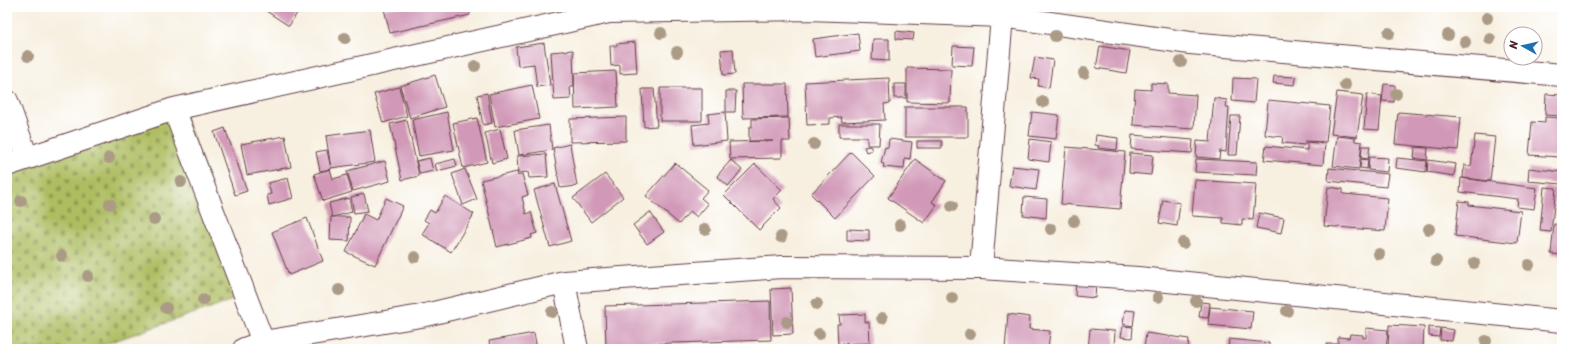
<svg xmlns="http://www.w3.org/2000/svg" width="1569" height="356" font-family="Sriracha,sans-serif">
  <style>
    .cemetery { fill: url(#cemetery-stones); stroke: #7c6e46 }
    .building { fill: #d199b7 }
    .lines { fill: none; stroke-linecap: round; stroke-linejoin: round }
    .minor-casing { stroke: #643e46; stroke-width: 24 }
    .minor { stroke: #fff; stroke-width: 22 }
    .tree { fill: #ab9b86 }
  </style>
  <defs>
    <pattern id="cemetery-stones" width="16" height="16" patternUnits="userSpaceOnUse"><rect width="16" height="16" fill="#adbd60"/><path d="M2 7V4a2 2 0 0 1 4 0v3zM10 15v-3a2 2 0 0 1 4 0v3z" fill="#8f994f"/></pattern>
  </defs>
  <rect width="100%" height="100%" fill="#fff"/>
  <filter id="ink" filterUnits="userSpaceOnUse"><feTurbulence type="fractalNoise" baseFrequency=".025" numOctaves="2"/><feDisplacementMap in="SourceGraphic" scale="8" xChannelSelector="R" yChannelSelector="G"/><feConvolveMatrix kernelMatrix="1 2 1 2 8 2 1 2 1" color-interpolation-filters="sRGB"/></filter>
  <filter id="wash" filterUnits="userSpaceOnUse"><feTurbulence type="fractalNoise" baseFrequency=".012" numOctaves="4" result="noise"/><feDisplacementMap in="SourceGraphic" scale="16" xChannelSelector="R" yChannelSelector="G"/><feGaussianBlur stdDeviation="0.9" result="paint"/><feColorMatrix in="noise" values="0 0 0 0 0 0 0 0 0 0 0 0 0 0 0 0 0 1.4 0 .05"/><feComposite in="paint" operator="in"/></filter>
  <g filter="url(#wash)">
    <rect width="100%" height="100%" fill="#f7efdf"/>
    <!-- cemetery -->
    <path class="cemetery" d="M183 110 250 294 91 349H7V162Z"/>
    <g id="blocks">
      <!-- building -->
      <path class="building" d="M260 7H301L289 26Z
        M393 7H469L470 15 390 33 384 9Z
        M896 31 914 33 913 40 896 39Z
        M858 33 860 51 815 57 813 39Z
        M873 39H889V61L872 60Z
        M635 42 637 73 620 74V65L611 66 610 46H617L616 44Z
        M544 43 550 85 537 87 534 64 518 66 516 47Z
        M953 46 974 47 972 66 952 65Z
        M1100 46 1130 51 1126 73 1096 68Z
        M733 49 735 74 723 75 721 50Z
        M573 50 574 87H570L571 99 554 100 551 52Z
        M1035 57 1053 60 1049 88 1038 86 1039 79 1031 78Z
        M907 68 951 69 950 103 907 102Z
        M616 71 618 107 575 109 574 73Z
        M435 75 445 107 410 118 400 86Z
        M1274 76 1296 77 1295 85 1273 83Z
        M889 78 890 103 884 104 885 120 842 122 841 117 830 118V124L807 125 805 82Z
        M1233 78 1256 79 1254 103 1232 101Z
        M1151 83 1168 84V93L1196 95 1194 129 1133 125 1135 89 1151 90Z
        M742 84H787L788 117 743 118Z
        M894 84H906V98H894Z
        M1384 84 1395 85 1394 102 1382 101Z
        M532 85 539 119 495 127 489 94Z
        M399 87 407 116 383 123 374 94Z
        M660 88H702V121H660Z
        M642 89H654L657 126 644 127Z
        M726 91H736L735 112H726Z
        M1337 92 1363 95 1357 137 1331 134Z
        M487 93 492 123 483 125 477 95Z
        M1367 94 1382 96 1379 130 1364 129Z
        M1546 94 1562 95V116L1545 115Z
        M1214 98 1227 100 1226 107H1229L1226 152 1220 151 1219 159 1196 157 1197 141 1210 142Z
        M1268 100 1330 106 1326 142 1305 141V145L1282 143 1283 137 1265 135Z
        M905 107H968V137H905Z
        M447 112 454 150 419 156 412 120Z
        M725 112 727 141 694 145 692 125 709 123 708 114Z
        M1032 112 1059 115 1056 139 1029 136Z
        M1398 112 1461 117 1458 150 1395 144Z
        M1231 116H1240L1237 155H1228Z
        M626 117V141L570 142V119Z
        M1545 117 1560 118 1562 135 1560 157 1529 155 1532 122 1545 123Z
        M477 118 487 162 463 168 453 123Z
        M789 118 790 141H782V158L730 159 729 142 773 141H749V127H752V119Z
        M407 120 419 176 402 180 390 124Z
        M839 124H880L879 145H867V137H839Z
        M549 125 552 150 519 155 515 130Z
        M225 128 247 191 235 195 214 132Z
        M500 129 507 159 492 163 485 133Z
        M370 130 375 162 331 168 326 136Z
        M1096 135 1118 138 1117 150 1098 148 1099 146 1095 145Z
        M1132 135 1193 140 1192 153 1131 149Z
        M1475 135 1495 137 1490 181 1463 178 1464 165 1471 166Z
        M285 136 291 167 247 175 241 144Z
        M1337 136 1355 138V141L1362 142 1359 169 1333 166Z
        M889 139 912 142 910 159 905 158 904 169 883 167 884 164 881 163 885 147 888 148Z
        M1030 139 1051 142 1049 162 1028 159Z
        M917 141H942V148H917Z
        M1307 142 1325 144 1323 165 1264 160 1266 146 1307 150Z
        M570 144 577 186 560 188 553 148Z
        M870 146 872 150 866 152 864 147Z
        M1362 146H1370L1368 159 1361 158Z
        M1066 147 1125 152 1120 209 1061 204Z
        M1415 147 1428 148 1427 160 1414 158Z
        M327 150 331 169 320 171 316 152Z
        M851 152 875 176 835 218 811 194Z
        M1130 153 1153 155 1151 175 1129 173Z
        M546 154 548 177 529 178 528 172 518 173 517 156Z
        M1369 157 1388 158 1387 172 1368 170Z
        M430 158 433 171 420 174 416 161Z
        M1397 158 1427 161 1426 172 1396 168Z
        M455 159 457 166 437 171 435 164Z
        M915 159 946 181 932 202 937 205 924 223 888 198Z
        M1196 159 1257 162 1256 175 1195 172Z
        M1361 159 1368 160 1367 169 1360 168Z
        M731 160 742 170 728 186 717 176Z
        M1428 160 1456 164 1454 176 1427 172Z
        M385 161 390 181 353 191 347 171Z
        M675 163 708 190 701 198 708 204 697 217 690 211 679 224 646 196Z
        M755 164 782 190 773 199 781 208 759 230 724 195Z
        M1012 166 1039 169 1036 190 1009 186Z
        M1329 168 1388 174 1386 187 1328 181Z
        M1529 168 1562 172V184L1528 181Z
        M330 169 333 179 347 175 352 192 323 201 314 174Z
        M465 169 477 199 463 205 452 174Z
        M517 172 518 176 522 174 528 195 522 197 526 214 531 212 537 233 531 235 532 238 497 247 481 180Z
        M605 174 623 197 591 222 573 198Z
        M288 178 293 198 269 205 267 195 271 194 268 183Z
        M1461 178 1537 188 1534 209 1517 207 1518 199 1460 192Z
        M1195 180 1256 184 1253 220 1242 219V225L1223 223V218L1192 216Z
        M555 184 571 241 550 247 534 190Z
        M1328 187 1343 189V194L1388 198 1385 231 1324 226Z
        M1544 187 1556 188 1551 232 1540 231Z
        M364 194 368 211 354 213 351 197Z
        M445 196 474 214 451 252 422 234 429 223 424 220 430 210 435 213Z
        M1024 197 1047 199 1046 218 1023 215Z
        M349 198 352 212 332 217 329 203Z
        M386 198 403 206 375 265 346 252 364 214 376 220Z
        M1163 200 1180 203 1177 226 1159 223Z
        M1459 201 1469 202V205L1521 211 1517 243 1455 236Z
        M650 212 664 232 647 244 633 225Z
        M1259 213 1284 218 1281 233 1256 228Z
        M331 217H350L349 241 330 240Z
        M307 218 323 261 289 275 272 232Z
        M1554 224 1562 225V255L1551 254Z
        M847 229 869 230V241L847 240Z
        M1076 281 1096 283 1095 298 1075 296Z
        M791 288 793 334 773 335 771 289Z
        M770 301 771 340 641 344V349H606L605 306Z
        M1201 302 1210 303 1208 318 1199 317Z
        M1210 307 1253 311 1251 329 1208 325Z
        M1125 310 1135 311 1133 326 1123 324Z
        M865 314V322H869L870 343 838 344 837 324H840L839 315Z
        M1008 314 1030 317 1029 329 1050 331 1048 349H1005Z
        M1389 325 1424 327 1423 349H1388Z
        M1123 326 1133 327 1132 338 1121 337Z
        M1429 327 1440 328 1439 337 1429 336Z
        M1366 328 1388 330 1386 349H1326L1327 344H1338V337L1349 338 1350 334 1363 335V338H1366Z
        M1441 328 1454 330 1452 341 1440 340Z
        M1090 329 1115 331 1114 347 1125 349H1088Z
        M534 333 537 349H490L489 341Z
        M1146 333 1189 339 1188 349H1144Z
        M1229 339 1269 343V349H1228Z
        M872 345V349H838V346Z"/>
    </g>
  </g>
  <g filter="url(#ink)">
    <use href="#blocks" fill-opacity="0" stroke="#643e46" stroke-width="1"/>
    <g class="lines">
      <!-- minor casing -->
      <g class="minor-casing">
        <path id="minor" d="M7 101 27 158
          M174 109 263 342
          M7 165 174 109 609 12 809 9 1002 16 1190 43 1562 75
          M981 268 1002 16
          M564 282 577 349
          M244 349 263 342 421 316 564 282 782 267 981 268 1138 278 1562 321"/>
      </g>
      <!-- minor -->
      <use href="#minor" class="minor"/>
    </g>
    <!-- trees -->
    <g class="tree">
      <circle cx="1487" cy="18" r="6"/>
      <circle cx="661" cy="33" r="6"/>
      <circle cx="1389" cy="33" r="6"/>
      <circle cx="1448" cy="35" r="6"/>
      <circle cx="1055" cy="36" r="6"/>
      <circle cx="345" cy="38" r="6"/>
      <circle cx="1490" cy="39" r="6"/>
      <circle cx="1465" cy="42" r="6"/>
      <circle cx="677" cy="52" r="6"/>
      <circle cx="28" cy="56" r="6"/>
      <circle cx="1181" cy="62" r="6"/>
      <circle cx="475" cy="66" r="6"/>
      <circle cx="1084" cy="73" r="6"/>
      <circle cx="1345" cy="85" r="6"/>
      <circle cx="1396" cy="94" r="6"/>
      <circle cx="1043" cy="102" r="6"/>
      <circle cx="814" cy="144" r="6"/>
      <circle cx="109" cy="158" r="6"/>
      <circle cx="181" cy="182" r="6"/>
      <circle cx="21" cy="201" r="6"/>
      <circle cx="110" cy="204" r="6"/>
      <circle cx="952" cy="206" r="6"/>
      <circle cx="154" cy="219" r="6"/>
      <circle cx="1074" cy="221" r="6"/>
      <circle cx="900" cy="225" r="6"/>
      <circle cx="705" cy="229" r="6"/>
      <circle cx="1051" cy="229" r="6"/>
      <circle cx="1429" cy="229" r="6"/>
      <circle cx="781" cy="237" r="6"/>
      <circle cx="1183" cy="243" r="6"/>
      <circle cx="1379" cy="254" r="6"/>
      <circle cx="62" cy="256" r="6"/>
      <circle cx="415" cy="257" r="6"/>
      <circle cx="1436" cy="261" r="6"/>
      <circle cx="1474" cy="263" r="6"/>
      <circle cx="1529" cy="265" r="6"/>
      <circle cx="88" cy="276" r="6"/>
      <circle cx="339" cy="290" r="6"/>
      <circle cx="1158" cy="297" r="6"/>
      <circle cx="952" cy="298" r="6"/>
      <circle cx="203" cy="300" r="6"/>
      <circle cx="1196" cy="301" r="6"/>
      <circle cx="817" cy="304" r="6"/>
      <circle cx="166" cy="308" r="6"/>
      <circle cx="1287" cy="311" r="6"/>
      <circle cx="552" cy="312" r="6"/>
      <circle cx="882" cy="318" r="6"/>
      <circle cx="787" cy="322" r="6"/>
      <circle cx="819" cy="334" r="6"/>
      <circle cx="970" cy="334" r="6"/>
      <circle cx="1486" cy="341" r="6"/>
    </g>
  </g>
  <!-- margin -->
  <rect width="1569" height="356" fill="none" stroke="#fff" stroke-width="24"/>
  <!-- north arrow -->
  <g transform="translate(1523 46) rotate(278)"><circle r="19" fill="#ffffff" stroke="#b7a5aa"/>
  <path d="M0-3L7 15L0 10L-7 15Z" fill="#1f6fb2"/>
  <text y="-6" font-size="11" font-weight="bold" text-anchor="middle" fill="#4a1f2b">N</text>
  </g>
</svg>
